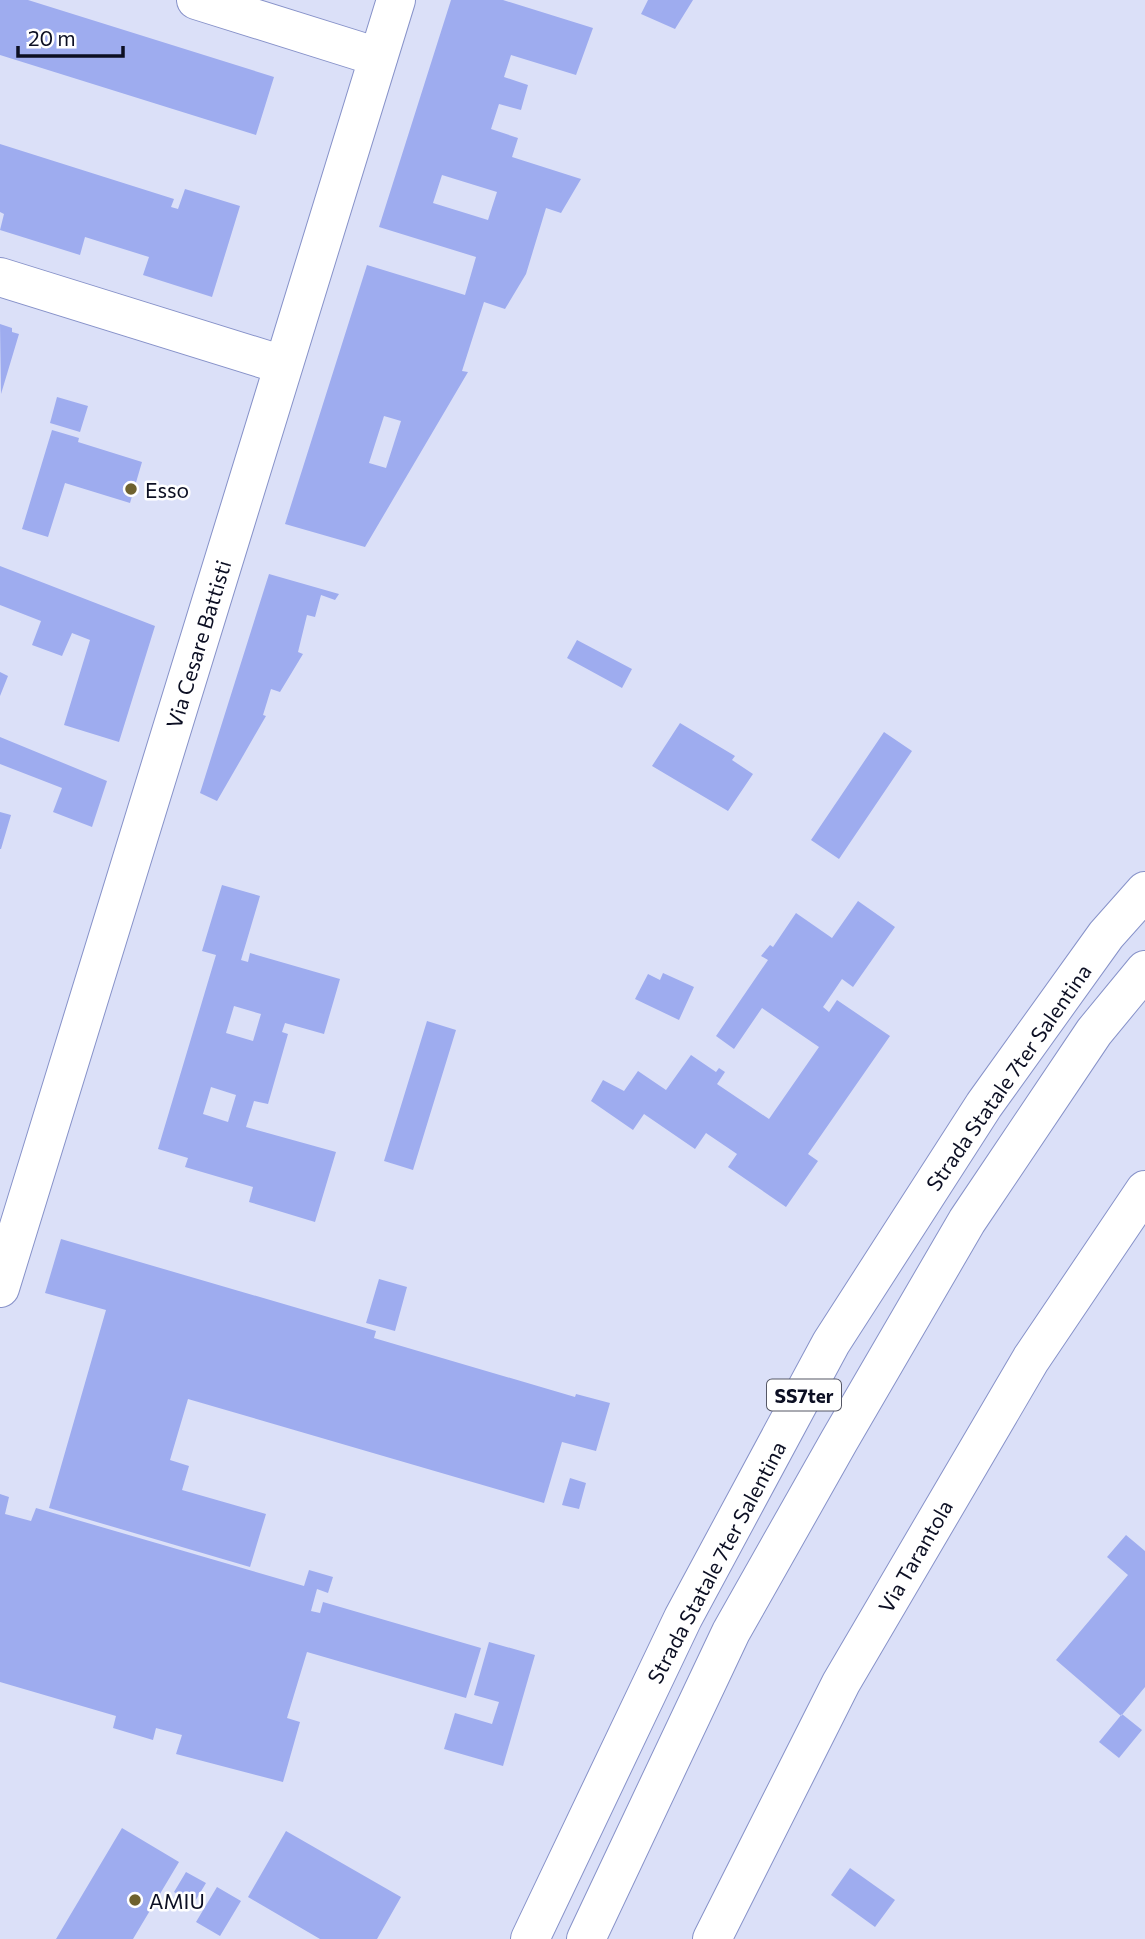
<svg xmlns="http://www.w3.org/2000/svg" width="1145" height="1939" font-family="Commissioner,sans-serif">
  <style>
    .building { fill: #9eacef; fill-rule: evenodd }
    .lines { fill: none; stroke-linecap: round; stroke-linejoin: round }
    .minor-casing { stroke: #8792c9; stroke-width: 40 }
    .major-casing { stroke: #8792c9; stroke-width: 40 }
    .highway-casing { stroke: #8792c9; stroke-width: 40 }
    .minor { stroke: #fff; stroke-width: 38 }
    .major { stroke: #fff; stroke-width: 38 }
    .highway { stroke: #fff; stroke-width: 38 }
    .poi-dot { fill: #6e612e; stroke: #fff; stroke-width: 2.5 }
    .labels { text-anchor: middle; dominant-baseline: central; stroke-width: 5; stroke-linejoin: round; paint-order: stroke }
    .shield { fill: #fff; stroke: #555765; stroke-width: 2 }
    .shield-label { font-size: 19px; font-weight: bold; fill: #0c0f23 }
    .poi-label { font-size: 21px; fill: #0c0f23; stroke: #fff; text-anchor: start }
    .street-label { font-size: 21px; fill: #0c0f23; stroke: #fff }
  </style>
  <rect width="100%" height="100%" fill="#dbe0f8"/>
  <!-- building -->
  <path class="building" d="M0 0H28L274 77 256 135 0 55Z
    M451 0H503L593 28 576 75 511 55 504 77 528 85 521 110 499 104 491 129 518 138 512 157 581 179 561 213 546 208 526 274 505 309 484 302 462 371 468 372 365 547 285 524 367 265 465 295 476 257 379 227ZM442 175 497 192 488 220 433 203ZM384 416 401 421 386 468 369 463Z
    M648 0H693L675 29 641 14Z
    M0 144 174 199 171 207 178 209 185 189 240 206 212 297 143 275 149 257 85 237 80 255 0 230 4 214 0 212Z
    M0 324 12 328V332L19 334 1 394Z
    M57 397 88 406 80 432 50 423Z
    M52 430 79 438 78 442 142 462 130 503 65 483 48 537 22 529Z
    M0 566 155 626 119 742 64 725 90 640 72 633 62 656 32 645 41 621 0 605Z
    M269 574 339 594 335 600 321 595 315 617 307 615 298 652 303 654 280 692 271 689 263 715 266 716 217 801 200 793Z
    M577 640 632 669 622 688 567 658Z
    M0 672 8 676 0 696Z
    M680 723 735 756 732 760 753 774 728 811 652 766Z
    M884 732 912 751 839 859 811 840Z
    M0 737 107 781 92 827 53 812 62 788 0 764Z
    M0 812 11 815 1 849H0Z
    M222 885 260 896 241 960 248 962 250 953 340 979 324 1034 285 1023 282 1032 288 1034 268 1104 254 1101 246 1127 336 1152 315 1222 249 1202 253 1187 185 1167 188 1158 158 1149 216 955 202 951ZM234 1006 261 1014 253 1041 226 1033ZM211 1087 236 1095 228 1122 203 1114Z
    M858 901 895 927 853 987 842 979 823 1007 829 1012 837 1000 890 1036 808 1154 818 1161 786 1207 728 1167 737 1154 706 1133 695 1149 644 1114 633 1130 591 1101 603 1080 624 1091 638 1071 666 1090 691 1055 716 1072 719 1068 725 1072 717 1084 769 1119 819 1047 762 1008 734 1049 716 1036 768 960 761 956 770 945 773 947 796 913 832 938Z
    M663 973 694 987 679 1020 635 999 648 974 660 980Z
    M427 1021 456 1030 413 1170 384 1161Z
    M61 1239 376 1331 374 1338 575 1397 576 1394 610 1403 596 1451 562 1442 544 1503 188 1399 170 1460 189 1466 182 1490 266 1514 250 1567 49 1508 106 1310 45 1293Z
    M379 1279 407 1287 395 1331 366 1323Z
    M570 1478 586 1483 579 1509 562 1505Z
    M0 1494 9 1497 5 1514 31 1521 36 1508 304 1586 309 1570 333 1577 328 1593 317 1589 311 1611 320 1613 323 1602 481 1648 466 1698 307 1652 287 1718 300 1722 283 1782 176 1754 182 1735 156 1728 153 1740 113 1728 116 1716 0 1682Z
    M1126 1535 1145 1551V1687L1121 1716 1056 1660 1128 1575 1107 1557Z
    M489 1642 535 1655 503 1766 444 1749 455 1713 492 1724 499 1702 474 1695Z
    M1122 1714 1142 1730 1119 1758 1099 1742Z
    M122 1828 179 1862 133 1939H56Z
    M286 1831 401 1897 377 1939H320L248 1897Z
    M850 1868 895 1900 875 1927 831 1895Z
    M186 1872 206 1883 194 1903 174 1892Z
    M217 1887 241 1901 220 1936 196 1922Z"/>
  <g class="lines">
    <!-- minor casing -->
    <g class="minor-casing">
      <path id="minor" d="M196 0 378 57
        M0 277 283 365
        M712 1939 841 1683 1031 1359 1145 1190"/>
    </g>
    <!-- major casing -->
    <g class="major-casing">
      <path id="major" d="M0 1288 396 0"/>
    </g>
    <!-- highway casing -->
    <g class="highway-casing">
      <path id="highway" d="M530 1939 683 1618 831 1343 984 1105 1106 935 1145 891
        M586 1939 731 1632 839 1441 967 1221 1094 1032 1145 970"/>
    </g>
    <!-- minor -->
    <use href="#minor" class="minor"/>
    <!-- major -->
    <use href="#major" class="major"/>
    <!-- highway -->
    <use href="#highway" class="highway"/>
  </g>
  <!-- markers -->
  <g class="poi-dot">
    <circle cx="131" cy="489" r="7"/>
    <circle cx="135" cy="1900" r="7"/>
  </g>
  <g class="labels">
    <!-- shield labels -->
    <rect class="shield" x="767" y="1379.5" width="74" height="31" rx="5"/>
    <g class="shield-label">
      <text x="804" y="1395">SS7ter</text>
    </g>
    <!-- poi labels -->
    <g class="poi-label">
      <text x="145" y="489">Esso</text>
      <text x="149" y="1900">AMIU</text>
    </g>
    <!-- street labels -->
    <g class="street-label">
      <text transform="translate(198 644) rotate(-73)">Via Cesare Battisti</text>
      <text transform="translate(1008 1077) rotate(-55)">Strada Statale 7ter Salentina</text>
      <text transform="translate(915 1556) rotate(-60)">Via Tarantola</text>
      <text transform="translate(716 1562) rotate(-62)">Strada Statale 7ter Salentina</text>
    </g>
  </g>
  <!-- scale -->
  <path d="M18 46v10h105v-10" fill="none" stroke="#0c0f23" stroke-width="3.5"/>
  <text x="28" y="46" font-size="21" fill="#0c0f23" stroke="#ffffff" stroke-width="5" paint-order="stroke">20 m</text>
</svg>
